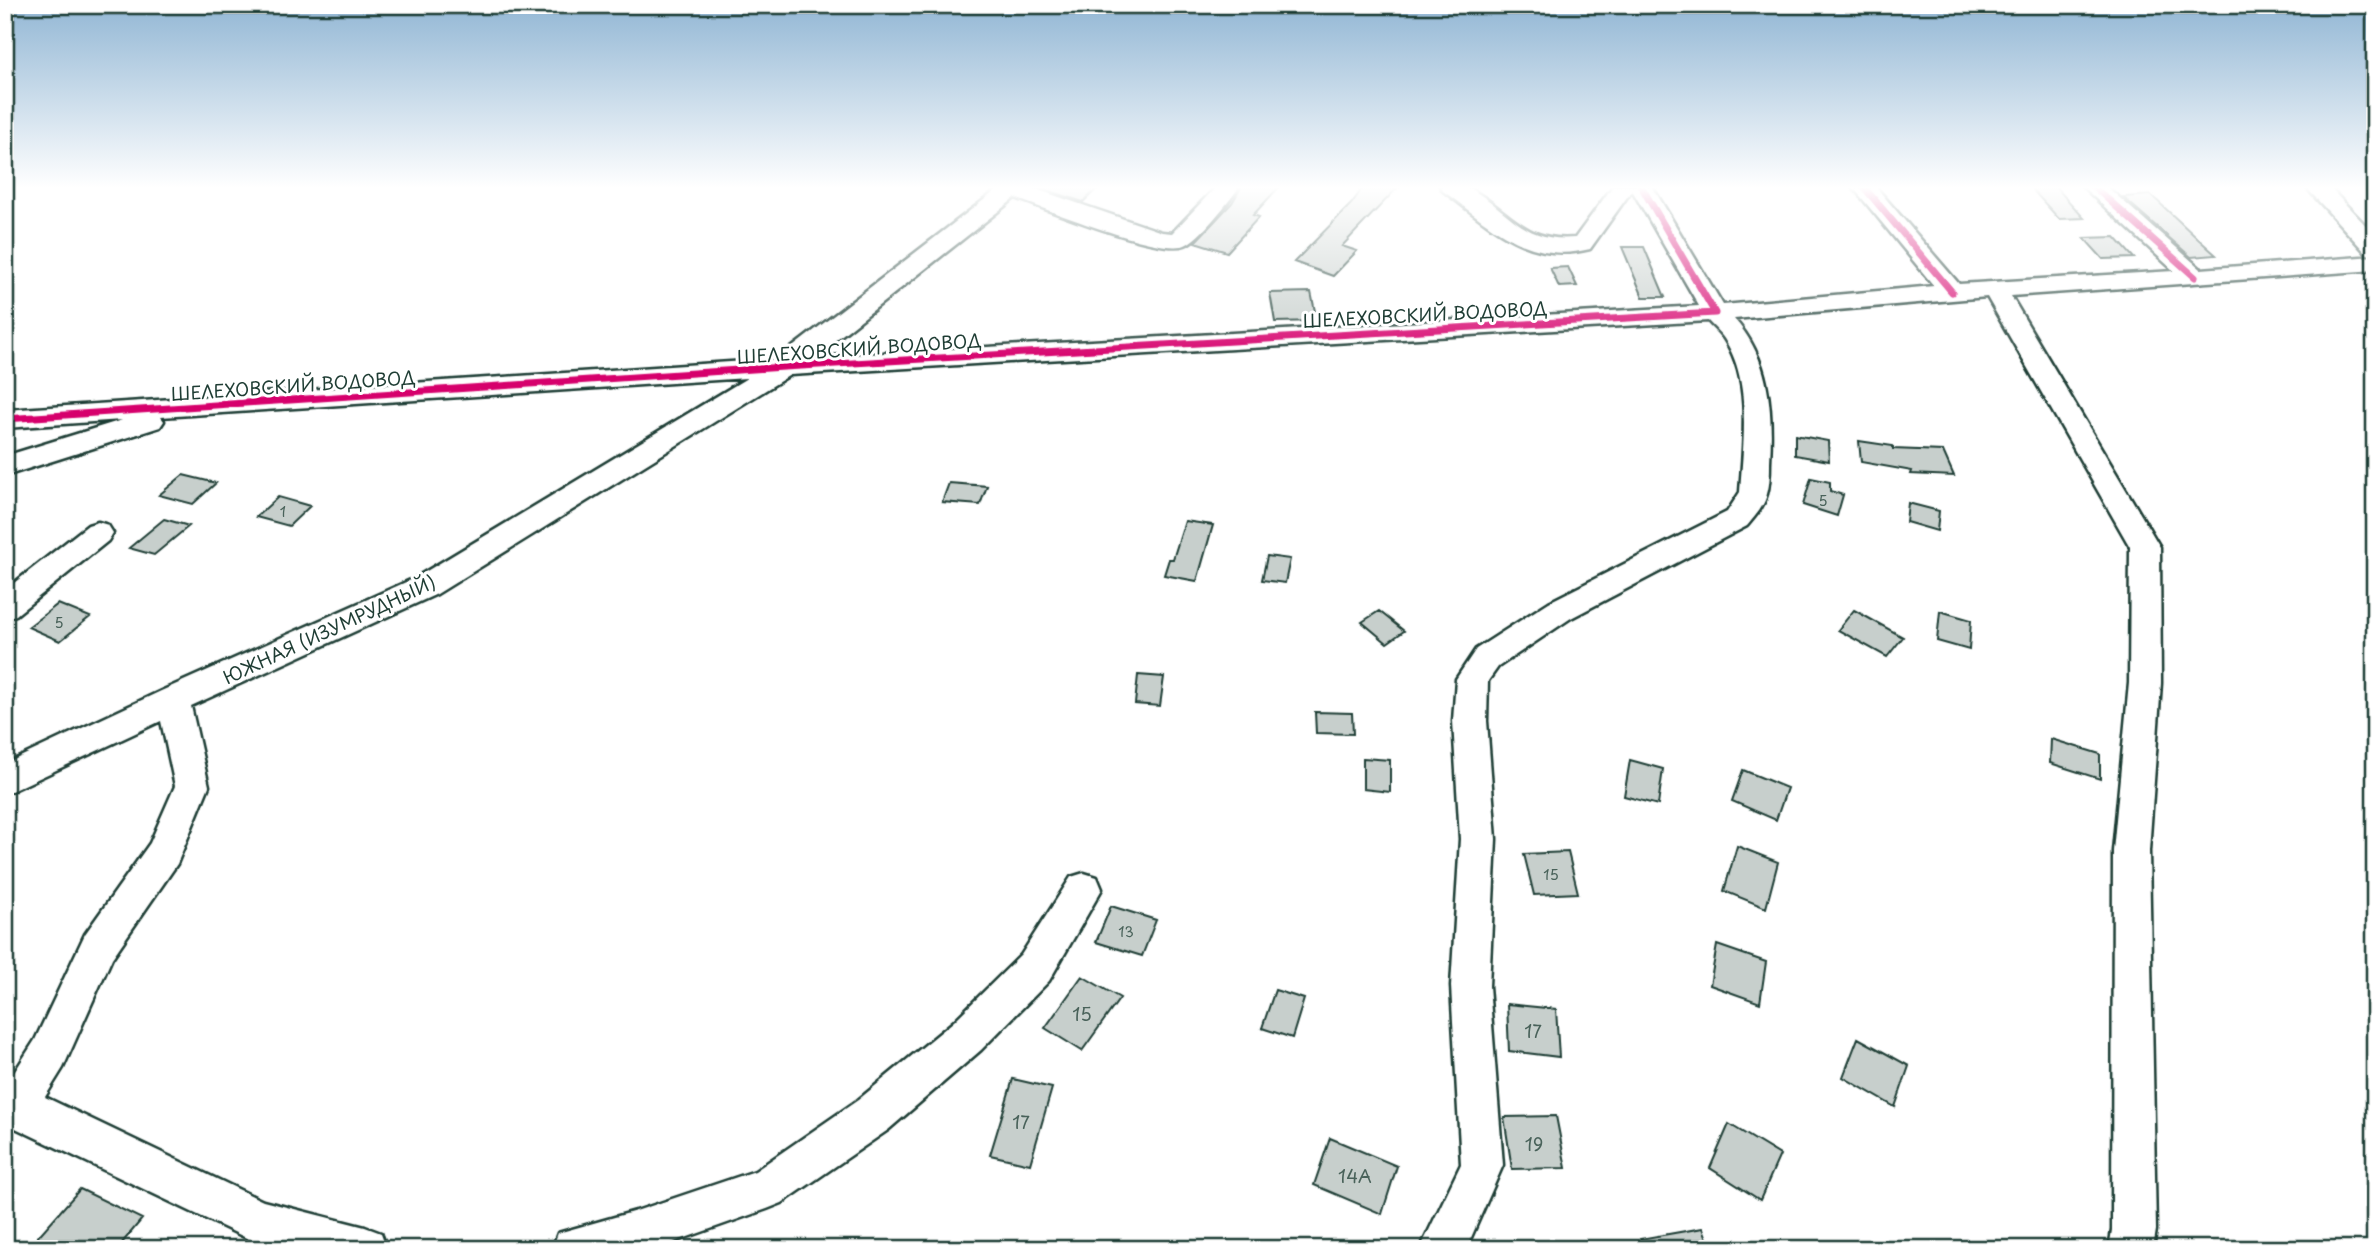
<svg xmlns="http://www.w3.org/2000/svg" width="2380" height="1254" font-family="'Playpen Sans',sans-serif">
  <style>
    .building { fill: #c7cfcc; stroke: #1f3d34; stroke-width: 2 }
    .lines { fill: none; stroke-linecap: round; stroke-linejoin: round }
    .minor-casing { stroke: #1f3d34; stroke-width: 5 }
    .minor { fill: #fff; fill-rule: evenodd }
    .cycleway-casing { stroke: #fff; stroke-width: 10 }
    .cycleway { stroke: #d6006c; stroke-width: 7 }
    .labels { text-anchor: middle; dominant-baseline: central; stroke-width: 6; stroke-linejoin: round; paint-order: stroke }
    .number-label { font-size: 14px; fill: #49625a }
    .street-label { font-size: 18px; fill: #1f3d34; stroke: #fff }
    .near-number-label { font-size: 18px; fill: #49625a }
  </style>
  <rect width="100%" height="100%" fill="#fff"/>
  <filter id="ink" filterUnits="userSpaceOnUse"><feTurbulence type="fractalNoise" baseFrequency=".0143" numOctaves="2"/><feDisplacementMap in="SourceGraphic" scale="14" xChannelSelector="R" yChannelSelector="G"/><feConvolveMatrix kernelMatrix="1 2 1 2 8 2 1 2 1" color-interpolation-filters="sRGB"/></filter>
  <g filter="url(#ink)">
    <!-- building -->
    <path class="building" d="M1035 186H1100L1083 202Z
      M1242 186H1280L1253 215 1259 217 1227 252 1195 242 1232 203Z
      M1364 186H1399L1342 246 1357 251 1333 276 1294 262 1352 203Z
      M2029 186H2055L2084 218 2059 219Z
      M2151 195 2196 237 2216 255 2191 257 2123 197Z
      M2115 237 2134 258 2103 259 2084 238Z
      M1622 247H1644L1665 297H1643Z
      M1568 267 1577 286 1559 287 1550 268Z
      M1311 292 1317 321 1275 322 1270 293Z
      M1795 435 1828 441 1829 461 1795 455Z
      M1859 441 1893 446V449L1943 451 1954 476 1911 474 1912 471 1861 462Z
      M183 475 216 483 193 504 159 495Z
      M1811 478 1830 482V491L1843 495 1837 516 1803 505Z
      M949 483 987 486 980 505 942 502Z
      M278 497 310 506 289 526 256 517Z
      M1908 503 1939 511 1937 531 1906 522Z
      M164 519 189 526 154 555 129 548Z
      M1185 521 1213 525 1197 581 1164 575 1169 559H1173Z
      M1267 556 1290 559 1285 583 1262 580Z
      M58 604 90 617 60 641 28 627Z
      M1854 610 1903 637 1887 657 1838 630Z
      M1379 611 1404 631 1387 643 1362 622Z
      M1940 611 1971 620 1969 650 1937 641Z
      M1138 675 1164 677 1160 706 1135 704Z
      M1315 712 1352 713 1353 734 1316 733Z
      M2051 739 2100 754V779L2050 763Z
      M1363 758 1390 760V792L1363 789Z
      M1630 760 1663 769 1658 805 1624 796Z
      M1743 770 1787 788 1776 820 1732 801Z
      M1737 846 1778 862 1766 908 1724 891Z
      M1568 852 1578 893 1534 895 1524 854Z
      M1111 906 1156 920 1142 956 1096 942Z
      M1717 945 1766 962 1760 1003 1710 985Z
      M1082 976 1120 998 1082 1051 1045 1028Z
      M1275 990 1304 999 1292 1038 1262 1028Z
      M1507 1004 1556 1009 1559 1057 1509 1051Z
      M1858 1038 1909 1066 1895 1107 1843 1077Z
      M1013 1079 1052 1088 1030 1164 990 1155Z
      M1556 1116 1566 1168 1512 1169 1504 1117Z
      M1729 1124 1780 1155 1760 1200 1710 1168Z
      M1330 1138 1397 1166 1382 1214 1314 1185Z
      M80 1189 142 1219 117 1249H27Z
      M1703 1228 1711 1249H1641L1640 1239Z"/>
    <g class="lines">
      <!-- minor casing -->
      <g class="minor-casing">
        <path id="minor" d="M1002 186H1027L1162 232 1172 233 1217 186H1240C1230 200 1200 239 1185 245 1158 255 1047 209 1015 198L814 357 1699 306 1632 190 1590 249C1527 265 1490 225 1443 191L1440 186C1448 186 1460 184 1467 187 1509 208 1521 243 1575 238L1613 186H1652L1723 305 1934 286 1852 186H1875L1959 284 2174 271 2082 186H2106L2201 269 2374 256 2367 254 2305 186H2328L2375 235V270L2011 296 2160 547 2161 683 2149 851 2156 1230 2153 1249H2109L2112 1230 2113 851 2129 683 2130 547 1987 297 1734 319C1770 358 1773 411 1770 462 1770 472 1770 484 1767 494 1764 507 1755 516 1747 526L1571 618 1498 667 1488 681 1487 721 1496 839 1489 986 1503 1165 1466 1249H1420L1461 1164 1451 986 1460 839 1453 721 1456 679 1476 649 1549 602 1727 512 1740 492C1743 445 1752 384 1726 342 1722 334 1714 328 1708 321L790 375 437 594 191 706 209 786 177 864 112 958 63 1068 45 1097 263 1201 365 1227 381 1233 387 1249H278L259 1244 5 1123V1082H8L35 1040 85 934 150 843 175 786 161 721 5 794V764L161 691 415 578 747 378 161 417 164 421 160 427 5 476V456L122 420 5 428V410L777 359Z
          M98 522 108 525 113 533 108 541 16 615 5 619V590L88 525Z
          M1084 873 1097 877 1102 889 1049 981 981 1050 888 1130 782 1203 767 1209 654 1249H552L558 1233 636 1211 755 1171 858 1100 953 1022 1021 955 1071 877Z"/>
      </g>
      <!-- minor -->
      <use href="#minor" class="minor"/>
      <!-- cycleway casing -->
      <g class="cycleway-casing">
        <path id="cycleway" d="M1863 186 1952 292
          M2093 186 2195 277
          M5 419 784 367 1715 313 1641 186"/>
      </g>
      <!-- cycleway -->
      <use href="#cycleway" class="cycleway"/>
    </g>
  </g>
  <!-- sky -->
  <linearGradient id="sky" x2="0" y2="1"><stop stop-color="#91b6d4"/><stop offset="0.52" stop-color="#fff"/><stop offset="1" stop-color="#fff" stop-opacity="0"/></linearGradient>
  <rect width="2380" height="361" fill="url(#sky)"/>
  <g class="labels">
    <!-- number labels -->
    <g class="number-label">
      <text x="1823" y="500">5</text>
      <text x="283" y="511">1</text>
      <text x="59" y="622">5</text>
      <text x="1551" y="874">15</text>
      <text x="1126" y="931">13</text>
    </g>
    <!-- street labels -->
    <g class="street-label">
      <text transform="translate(1425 314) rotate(-3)">ШЕЛЕХОВСКИЙ ВОДОВОД</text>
      <text transform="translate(859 348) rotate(-4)">ШЕЛЕХОВСКИЙ ВОДОВОД</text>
      <text transform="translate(293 385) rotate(-4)">ШЕЛЕХОВСКИЙ ВОДОВОД</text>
      <text transform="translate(329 629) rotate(-25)">ЮЖНАЯ (ИЗУМРУДНЫЙ)</text>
    </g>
    <!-- near-number labels -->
    <g class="near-number-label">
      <text x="1082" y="1013">15</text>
      <text x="1533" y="1030">17</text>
      <text x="1021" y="1121">17</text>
      <text x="1534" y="1143">19</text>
      <text x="1355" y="1175">14А</text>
    </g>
  </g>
  <!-- margin -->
  <rect width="2380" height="1254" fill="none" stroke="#fff" stroke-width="28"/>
  <rect x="14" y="14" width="2352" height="1226" fill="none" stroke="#1f3d34" stroke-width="2.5" filter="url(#ink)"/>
</svg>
